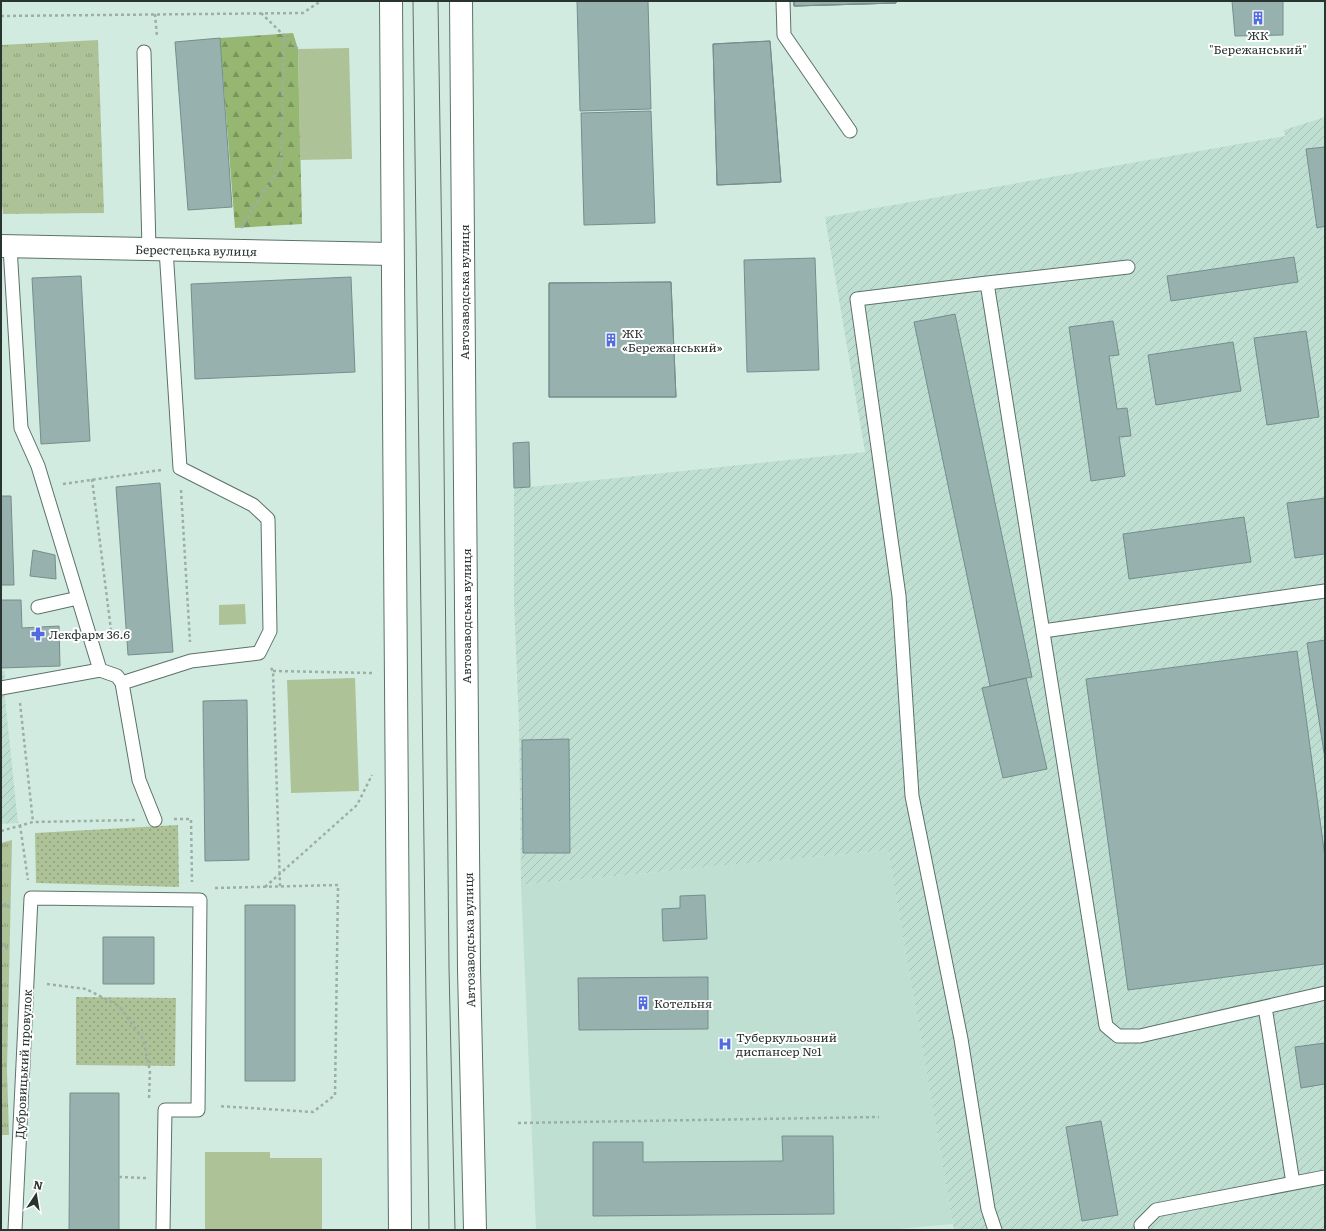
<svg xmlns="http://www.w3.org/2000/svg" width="1326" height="1231" font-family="Literata,serif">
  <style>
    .built { fill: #bfdfd3 }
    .industrial { fill: url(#industrial-furrows) }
    .grass { fill: url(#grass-tufts) }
    .forest { fill: url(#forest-firs) }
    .park { fill: url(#park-dots) }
    .pitch { fill: #adc397 }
    .building { fill: #97b1af; stroke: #758e8c }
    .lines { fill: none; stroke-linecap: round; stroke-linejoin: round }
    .lane-casing { stroke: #5c7269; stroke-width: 15 }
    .street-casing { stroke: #5c7269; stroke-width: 24 }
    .primary-casing { stroke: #5c7269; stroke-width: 24 }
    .path { stroke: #9bafa7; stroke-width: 2.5; stroke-dasharray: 3 3; stroke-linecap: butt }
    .lane { stroke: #fff; stroke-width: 13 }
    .street { stroke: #fff; stroke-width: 22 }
    .primary { stroke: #fff; stroke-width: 22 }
    .tram { stroke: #61706a; stroke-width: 1 }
    .labels { text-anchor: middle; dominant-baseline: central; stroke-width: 4; stroke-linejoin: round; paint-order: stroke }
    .poi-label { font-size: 12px; fill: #29332f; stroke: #fff; text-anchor: start }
    .street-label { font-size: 12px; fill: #29332f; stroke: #fff }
  </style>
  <defs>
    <pattern id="industrial-furrows" width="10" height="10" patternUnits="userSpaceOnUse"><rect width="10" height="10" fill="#bfdfd3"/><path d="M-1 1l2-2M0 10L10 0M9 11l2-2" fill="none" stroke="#a4c0b5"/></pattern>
    <pattern id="grass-tufts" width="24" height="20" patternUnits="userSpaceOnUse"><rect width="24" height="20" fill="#adc397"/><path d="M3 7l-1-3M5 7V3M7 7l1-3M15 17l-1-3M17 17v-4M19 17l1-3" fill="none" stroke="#8d9f7c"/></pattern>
    <pattern id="forest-firs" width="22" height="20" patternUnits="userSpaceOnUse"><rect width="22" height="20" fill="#96b771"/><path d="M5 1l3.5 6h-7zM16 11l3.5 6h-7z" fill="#7a955d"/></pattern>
    <pattern id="park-dots" width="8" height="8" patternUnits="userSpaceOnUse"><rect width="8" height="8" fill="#adc397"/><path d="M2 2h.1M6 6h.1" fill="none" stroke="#8d9f7c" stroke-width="1.8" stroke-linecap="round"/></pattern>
  </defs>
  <rect width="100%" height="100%" fill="#d2ebe1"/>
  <!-- built -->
  <path class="built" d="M888 850 953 1224 888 1230H536L521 885Z"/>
  <!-- industrial -->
  <path class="industrial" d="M1325 117V1230H954L888 850 521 885 519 725 514 602V488L530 487 865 452 825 217 1285 136 1284 130Z
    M1 671H5L4 689 18 823 1 824Z"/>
  <!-- grass -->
  <path class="grass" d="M98 40 104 213 3 214 1 192V45Z
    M12 840 7 1070 9 1135H1V843Z"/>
  <!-- forest -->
  <path class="forest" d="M293 33 298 49 302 224 235 228 220 38Z"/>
  <!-- park -->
  <path class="park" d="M178 825 179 887 36 883 35 833Z
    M76 997 176 998 175 1066 76 1065Z"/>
  <!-- pitch -->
  <path class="pitch" d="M349 48 352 159 300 160 298 49Z
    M245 604 246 624 219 625V605Z
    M355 678 359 791 291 793 287 680Z
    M205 1152H270V1158H322V1230H205Z"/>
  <!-- building -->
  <path class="building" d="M577 1H648L651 109 580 111Z
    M794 1H896V3L794 6Z
    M794 1H896V3L794 6Z
    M794 1H896V3L794 6Z
    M1232 1H1283V35L1235 36Z
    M220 38 232 207 188 210 175 42Z
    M770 41 781 182 717 185 713 44Z
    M770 41 781 182 717 185 713 44Z
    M651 111 655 223 584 225 581 113Z
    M1325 147V226L1317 228 1306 149Z
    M1294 257 1298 282 1171 301 1167 276Z
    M815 258 819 370 747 372 744 260Z
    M81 276 90 441 41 444 32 278Z
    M351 277 355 372 195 379 191 284Z
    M671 282 676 397H549V283Z
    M671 282 676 397H549V283Z
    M955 314 1032 677 990 686 914 322Z
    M1113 321 1119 355 1109 356 1117 409 1127 408 1131 436 1119 437 1125 476 1091 481 1069 327Z
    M1306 331 1319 417 1267 425 1254 338Z
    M1233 342 1241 391 1156 405 1148 355Z
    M529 442 530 487 514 488 513 443Z
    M160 483 173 652 128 655 116 487Z
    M1 496H11L14 585H1Z
    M1325 498V554L1295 558 1287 503Z
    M1244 517 1251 562 1129 579 1123 534Z
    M33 550 55 555 56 579 30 576Z
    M1 600H21L22 628 59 626 60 666 1 668Z
    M1325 640V759L1307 643Z
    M1297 651 1325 857V964L1128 990 1086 679Z
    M1026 678 1047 769 1003 778 982 688Z
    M247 700 249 860 205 861 203 701Z
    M569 739 570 853H523L522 740Z
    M705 895 707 939 663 941 662 909 680 908V896Z
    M245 905H295V1081H245Z
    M103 937H154V984H103Z
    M708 977V1029L579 1030 578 978Z
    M1325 1043V1084L1301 1088 1295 1047Z
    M70 1093H119V1230H69Z
    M1101 1121 1118 1215 1082 1221 1066 1127Z
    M782 1136H833L834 1214 593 1216V1142H643V1162L783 1161Z"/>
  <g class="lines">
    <!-- lane casing -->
    <g class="lane-casing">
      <path id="lane" d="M783 1 784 35 850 131
        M144 52 149 249
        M10 247 21 428 38 466 100 670 117 676 122 683 139 780 155 820
        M987 283 1106 1026 1118 1036H1140L1325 993
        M38 607 78 598
        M1043 631 1325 591
        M122 683 191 661 259 653 270 631 268 519 253 505 180 468 166 249
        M1 688 100 670
        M1265 1007 1293 1183
        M15 1230 31 898 200 900 198 1110H165L163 1230
        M995 1230 988 1209 961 1039 912 796 899 596 857 299 987 283 1128 267
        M1142 1230 1141 1225 1156 1210 1325 1177"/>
    </g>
    <!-- street casing -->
    <g class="street-casing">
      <path id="street" d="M1 246 392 254"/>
    </g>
    <!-- primary casing -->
    <g class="primary-casing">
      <path id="primary" d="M391 1 400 1230
        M461 1 469 969 475 1230"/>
    </g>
    <!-- path -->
    <path class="path" d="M261 13 298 49
      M155 14 157 37
      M1 16 303 13 321 1
      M241 228 281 165 284 35
      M92 479 112 638
      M63 484 161 470
      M181 490 190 642
      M271 668 273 671 280 887
      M273 671 372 673
      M20 703 33 822
      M174 819H191L192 882
      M20 825 28 880
      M1 831 33 822 135 820
      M265 887 357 805 372 775
      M215 888 338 885 335 1095 313 1112 218 1106
      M1 906 12 907
      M1 943 10 951
      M47 984 86 989 119 1006 143 1039 150 1071 149 1098
      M518 1123 879 1117
      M119 1177 146 1178"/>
    <!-- lane -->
    <use href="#lane" class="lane"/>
    <!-- street -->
    <use href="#street" class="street"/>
    <!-- primary -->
    <use href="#primary" class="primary"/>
    <!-- tram -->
    <path class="tram" d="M413 1 429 1230
      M438 1 442 256 449 968 455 1230"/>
  </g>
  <!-- icons -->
  <defs>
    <g id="building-bare" transform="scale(1.08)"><path d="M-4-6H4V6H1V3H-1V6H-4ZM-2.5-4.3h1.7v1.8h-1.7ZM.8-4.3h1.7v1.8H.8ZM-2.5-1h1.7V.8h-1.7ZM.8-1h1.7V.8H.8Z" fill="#516ce1" stroke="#fff" stroke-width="2.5" paint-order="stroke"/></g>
    <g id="pharmacy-bare" transform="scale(1.08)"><path d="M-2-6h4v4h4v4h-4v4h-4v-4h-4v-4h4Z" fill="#516ce1" stroke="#fff" stroke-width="2.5" paint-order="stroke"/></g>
    <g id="hospital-bare" transform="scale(1.08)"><path d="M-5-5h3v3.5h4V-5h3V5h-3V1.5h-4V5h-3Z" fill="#516ce1" stroke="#fff" stroke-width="2.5" paint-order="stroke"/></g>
  </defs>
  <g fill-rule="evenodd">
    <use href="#building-bare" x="1258" y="18"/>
    <use href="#building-bare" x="611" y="340"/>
    <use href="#pharmacy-bare" x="38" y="634"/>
    <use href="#building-bare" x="643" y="1003"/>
    <use href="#hospital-bare" x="725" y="1044"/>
  </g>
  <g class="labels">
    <!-- poi labels -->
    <g class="poi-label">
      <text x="1258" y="35" text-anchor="middle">ЖК<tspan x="1258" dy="14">"Бережанський"</tspan></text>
      <text x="622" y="333">ЖК<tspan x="622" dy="14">«Бережанський»</tspan></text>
      <text x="49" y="634">Лекфарм 36.6</text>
      <text x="654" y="1003">Котельня</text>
      <text x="736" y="1037">Туберкульозний<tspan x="736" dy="14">диспансер №1</tspan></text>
    </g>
    <!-- street labels -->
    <g class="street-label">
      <text transform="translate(196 250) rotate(1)">Берестецька вулиця</text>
      <text transform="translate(464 292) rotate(-90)">Автозаводська вулиця</text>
      <text transform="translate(466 616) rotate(-90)">Автозаводська вулиця</text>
      <text transform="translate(469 940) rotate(-91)">Автозаводська вулиця</text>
      <text transform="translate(23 1064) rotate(-87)">Дубровицький провулок</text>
    </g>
  </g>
  <!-- border -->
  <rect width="1326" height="1231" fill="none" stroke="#29332f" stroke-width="4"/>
  <!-- north arrow -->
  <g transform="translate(36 1195) rotate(12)" stroke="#ffffff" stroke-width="3" paint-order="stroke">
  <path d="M0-3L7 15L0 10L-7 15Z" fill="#29332f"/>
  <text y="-6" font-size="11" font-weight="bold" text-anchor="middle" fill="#29332f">N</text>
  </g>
</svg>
